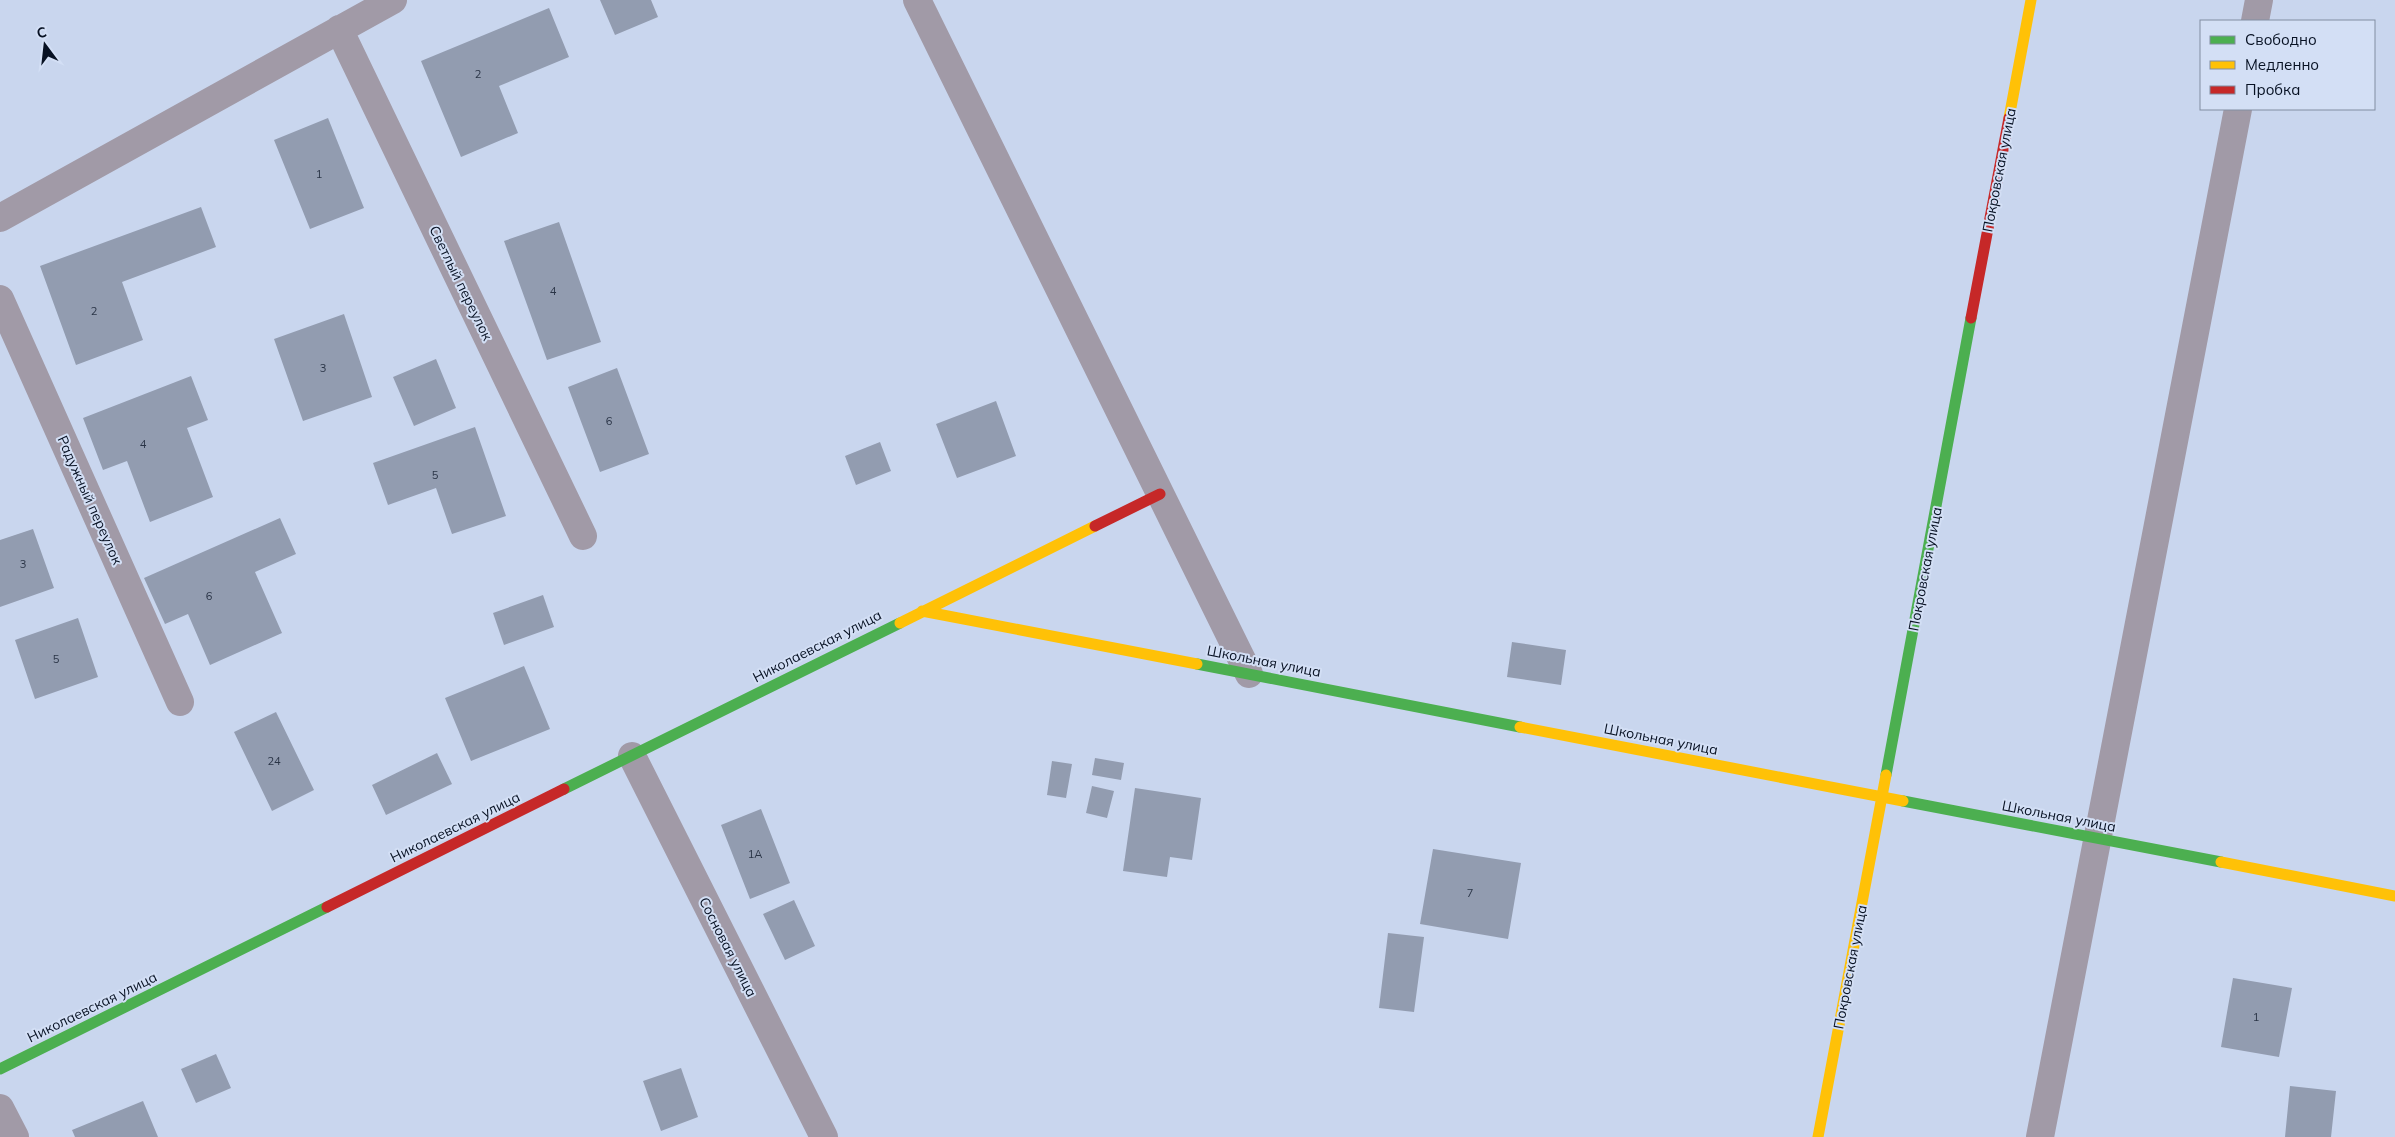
<svg xmlns="http://www.w3.org/2000/svg" width="2395" height="1137" font-family="Mulish,sans-serif">
  <style>
    .building { fill: #929cb0 }
    .lines { fill: none; stroke-linecap: round; stroke-linejoin: round }
    .street { stroke: #a19aa7; stroke-width: 28 }
    .fast { stroke: #4caf50; stroke-width: 11 }
    .slow { stroke: #ffc107; stroke-width: 11 }
    .jam { stroke: #c62828; stroke-width: 11 }
    .labels { text-anchor: middle; dominant-baseline: central; stroke-width: 4; stroke-linejoin: round; paint-order: stroke }
    .number-label { font-size: 11px; fill: #2a3446 }
    .street-label { font-size: 14px; fill: #071123; stroke: #d3dff5 }
  </style>
  <rect width="100%" height="100%" fill="#c9d6ee"/>
  <!-- building -->
  <path class="building" d="M600 0H651L658 17 615 35Z
    M549 8 569 57 499 86 518 133 461 157 421 61Z
    M328 118 364 208 310 229 274 140Z
    M201 207 216 247 122 282 143 340 76 365 40 266Z
    M559 222 601 342 547 360 504 241Z
    M344 314 372 397 303 421 274 339Z
    M436 359 456 408 414 426 393 377Z
    M617 368 649 454 600 472 568 387Z
    M191 376 208 420 187 428 213 497 150 522 127 461 103 470 83 418Z
    M996 401 1016 456 957 478 936 424Z
    M475 427 506 516 452 534 436 488 388 505 373 463Z
    M880 442 891 471 856 485 845 456Z
    M280 518 296 554 255 572 282 633 210 665 188 614 165 624 144 578Z
    M33 529 54 588 0 607V540Z
    M543 595 554 627 504 645 493 613Z
    M78 618 98 677 35 699 15 640Z
    M1512 642 1566 650 1561 685 1507 677Z
    M524 666 550 729 471 761 445 698Z
    M276 712 314 790 272 811 234 732Z
    M437 753 452 784 386 815 372 785Z
    M1095 758 1124 763 1121 780 1092 775Z
    M1052 761 1072 764 1066 798 1047 795Z
    M1092 786 1114 791 1107 818 1086 813Z
    M1135 788 1201 798 1192 860 1170 857 1167 877 1123 871Z
    M761 809 790 883 750 899 721 825Z
    M1433 849 1521 863 1508 939 1420 924Z
    M794 900 815 946 785 960 763 914Z
    M1388 933 1424 937 1414 1012 1379 1008Z
    M2233 978 2292 988 2279 1057 2221 1047Z
    M216 1054 231 1088 196 1103 181 1069Z
    M681 1068 698 1117 661 1131 643 1081Z
    M2290 1086 2336 1091 2331 1137H2285Z
    M143 1101 158 1137H75L72 1130Z"/>
  <g class="lines">
    <!-- street -->
    <path class="street" d="M917 0 1249 674
      M2255 21 2259 0
      M339 29 583 536
      M0 218 393 0
      M0 299 180 702
      M632 756 824 1137
      M0 1108 15 1137
      M2040 1137 2238 109"/>
    <!-- fast -->
    <path class="fast" d="M1197 664 1520 727
      M1886 775 1971 318
      M564 789 900 623
      M1903 801 2221 862
      M0 1069 327 907"/>
    <!-- slow -->
    <path class="slow" d="M2009 118 2031 0
      M922 611 1197 664
      M900 623 1095 526
      M1520 727 1903 801
      M2221 862 2395 896
      M1818 1137 1886 775"/>
    <!-- jam -->
    <path class="jam" d="M1971 318 2009 118
      M1095 526 1160 494
      M327 907 564 789"/>
  </g>
  <g class="labels">
    <!-- number labels -->
    <g class="number-label">
      <text x="478" y="74">2</text>
      <text x="319" y="174">1</text>
      <text x="553" y="291">4</text>
      <text x="94" y="311">2</text>
      <text x="323" y="368">3</text>
      <text x="609" y="421">6</text>
      <text x="143" y="444">4</text>
      <text x="435" y="475">5</text>
      <text x="23" y="564">3</text>
      <text x="209" y="596">6</text>
      <text x="56" y="659">5</text>
      <text x="274" y="761">24</text>
      <text x="755" y="854">1А</text>
      <text x="1470" y="893">7</text>
      <text x="2256" y="1017">1</text>
    </g>
    <!-- street labels -->
    <g class="street-label">
      <text transform="translate(1999 170) rotate(-79)">Покровская улица</text>
      <text transform="translate(461 283) rotate(64)">Светлый переулок</text>
      <text transform="translate(90 500) rotate(66)">Радужный переулок</text>
      <text transform="translate(1925 569) rotate(-79)">Покровская улица</text>
      <text transform="translate(817 646) rotate(-27)">Николаевская улица</text>
      <text transform="translate(1264 661) rotate(11)">Школьная улица</text>
      <text transform="translate(1661 739) rotate(11)">Школьная улица</text>
      <text transform="translate(2059 816) rotate(11)">Школьная улица</text>
      <text transform="translate(455 827) rotate(-26)">Николаевская улица</text>
      <text transform="translate(728 947) rotate(63)">Сосновая улица</text>
      <text transform="translate(1850 967) rotate(-79)">Покровская улица</text>
      <text transform="translate(92 1007) rotate(-26)">Николаевская улица</text>
    </g>
  </g>
  <!-- legend -->
  <rect x="2200" y="20" width="175" height="90" fill="#d3dff5" stroke="#818da1"/>
  <rect x="2210" y="36" width="25" height="8" fill="#4caf50" stroke="#818da1"/>
  <text x="2245" y="45" font-size="15" fill="#071123">Свободно</text>
  <rect x="2210" y="61" width="25" height="8" fill="#ffc107" stroke="#818da1"/>
  <text x="2245" y="70" font-size="15" fill="#071123">Медленно</text>
  <rect x="2210" y="86" width="25" height="8" fill="#c62828" stroke="#818da1"/>
  <text x="2245" y="95" font-size="15" fill="#071123">Пробка</text>
  <!-- north arrow -->
  <g transform="translate(45 45) rotate(345)" stroke="#d3dff5" stroke-width="4" paint-order="stroke">
  <path d="M0-4L9 19L0 12L-9 19Z" fill="#071123"/>
  <text y="-8" font-size="14" font-weight="bold" text-anchor="middle" fill="#071123">С</text>
  </g>
</svg>
